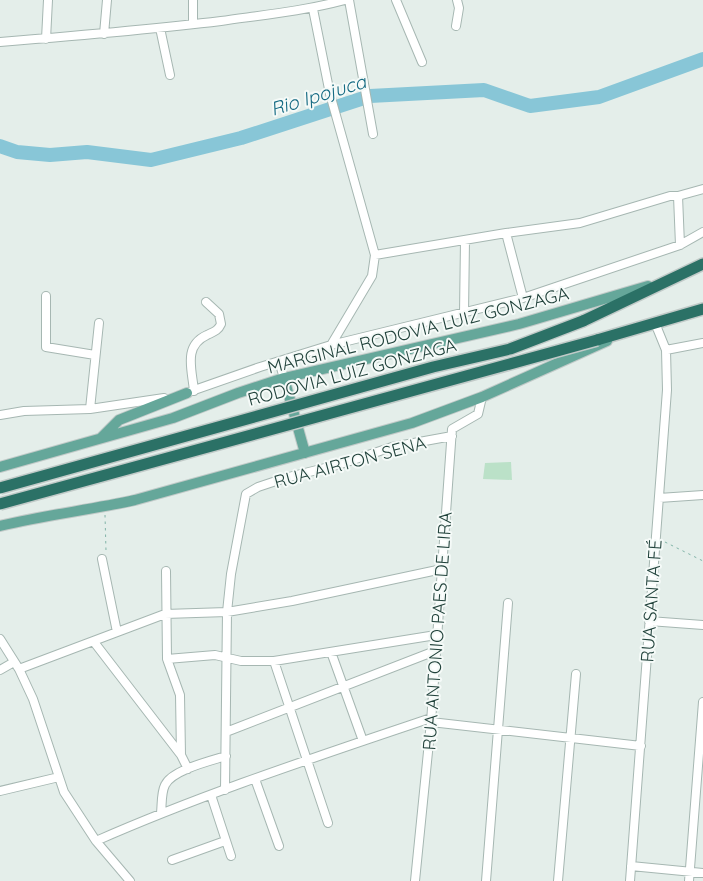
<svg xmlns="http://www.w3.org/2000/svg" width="703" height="881" font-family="Quicksand,sans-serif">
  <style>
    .green { fill: #bbe1c8 }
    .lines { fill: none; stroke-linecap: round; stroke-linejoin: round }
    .river { stroke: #88c6d7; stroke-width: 14 }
    .minor-casing { stroke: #a6b7b2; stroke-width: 10 }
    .major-casing { stroke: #c1cac8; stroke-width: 12 }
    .highway-casing { stroke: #c1cac8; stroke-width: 14 }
    .path { stroke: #82b4a8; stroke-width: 1; stroke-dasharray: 2.5 4; stroke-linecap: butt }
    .minor { stroke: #fff; stroke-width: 8 }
    .major { stroke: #65a79a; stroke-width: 10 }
    .highway { stroke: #2b7166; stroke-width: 11 }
    .highway-bridge-casing { stroke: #c1cac8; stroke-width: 14; stroke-linecap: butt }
    .highway-bridge { stroke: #2b7166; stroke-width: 11 }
    .labels { text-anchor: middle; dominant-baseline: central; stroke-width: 4; stroke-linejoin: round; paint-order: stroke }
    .street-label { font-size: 18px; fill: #21423b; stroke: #f5faf8 }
    .water-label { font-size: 19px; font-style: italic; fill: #166b83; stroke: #f5faf8 }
  </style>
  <rect width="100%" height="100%" fill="#e4eeea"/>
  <!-- green -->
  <path class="green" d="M511 462 512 480 483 479 485 463Z"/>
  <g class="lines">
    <!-- river -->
    <path class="river" d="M0 146 17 152 50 155 87 152 151 160 241 138 370 96 484 90 530 106 599 97 703 59"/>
    <!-- minor casing -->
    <g class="minor-casing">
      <path id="minor" d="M193 0V24
        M349 0 373 134
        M396 0 422 62
        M313 9 330 94 375 255 372 276 331 345
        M456 26 459 8 457 0
        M160 28 170 75
        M104 34 107 0
        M46 39 48 0
        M0 42C74 36 147 30 221 21 263 15 304 11 345 0
        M678 196 703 189
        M506 233 523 298
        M375 255 506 233 580 223 670 196H678L680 245
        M46 296V347L95 355
        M464 314 465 240
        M666 350 703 343
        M279 361 284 378
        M194 391C192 369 183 346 207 335 213 332 218 331 221 324L219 314 206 302
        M183 394 260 367 331 345 523 298 680 245 703 232
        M90 409 99 323
        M0 415 24 411 90 409 164 398
        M659 498 703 495
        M102 559 117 632
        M166 571 167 659 180 695 181 755 188 769
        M649 621 703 625
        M0 639 19 669 33 699 64 792 96 841 130 881
        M94 642 181 755
        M331 652 363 741
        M167 659 215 655 241 661H274L436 635
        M274 661 328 823
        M19 669 165 614 227 612 292 601 442 569
        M0 670 14 662
        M431 722 641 746
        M226 732 435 651
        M255 779 279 846
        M225 790 227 612 231 574 246 494 258 487 285 478 341 464 392 447 452 436
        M0 791 59 777
        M211 795 231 856
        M161 813C162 805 161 793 165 785 172 770 210 761 226 756
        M96 841C205 793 319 756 431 718
        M172 860 225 841
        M631 866 703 873
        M415 881 431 722 452 429 478 414 482 397
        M486 881 508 603
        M558 881 576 674
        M630 881 667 390 666 350 655 323
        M689 881 703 702"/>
    </g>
    <!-- major casing -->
    <g class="major-casing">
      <path id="major" d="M284 378 305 453
        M101 438 119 420 187 393
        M0 467 173 418 238 393 284 378 519 324 648 286
        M0 526C45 515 90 510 135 500L412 423 482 397 607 341"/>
    </g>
    <!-- highway casing -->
    <g class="highway-casing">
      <path id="highway" d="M583 321 703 264
        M597 340 703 309"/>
    </g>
    <!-- path -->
    <path class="path" d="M105 515 106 551
      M665 542 703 561"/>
    <!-- minor -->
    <use href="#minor" class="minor"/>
    <!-- major -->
    <use href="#major" class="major"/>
    <!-- highway -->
    <use href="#highway" class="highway"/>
    <!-- highway-bridge casing -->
    <g class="highway-bridge-casing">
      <path id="highway-bridge" d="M0 488 433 367 510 349 583 321
        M0 504 597 340"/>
    </g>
    <!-- highway-bridge -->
    <use href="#highway-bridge" class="highway-bridge"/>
  </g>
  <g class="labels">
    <!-- street labels -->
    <g class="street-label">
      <text transform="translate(418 330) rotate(-14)">MARGINAL RODOVIA LUIZ GONZAGA</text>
      <text transform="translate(352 372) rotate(-15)">RODOVIA LUIZ GONZAGA</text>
      <text transform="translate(350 462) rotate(-15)">RUA AIRTON SENA</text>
      <text transform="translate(651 601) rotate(-86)">RUA SANTA FÉ</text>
      <text transform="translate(437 631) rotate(-86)">RUA ANTONIO PAES DE LIRA</text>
    </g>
    <!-- water labels -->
    <g class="water-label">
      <text transform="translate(318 95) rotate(-17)">Rio Ipojuca</text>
    </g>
  </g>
</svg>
